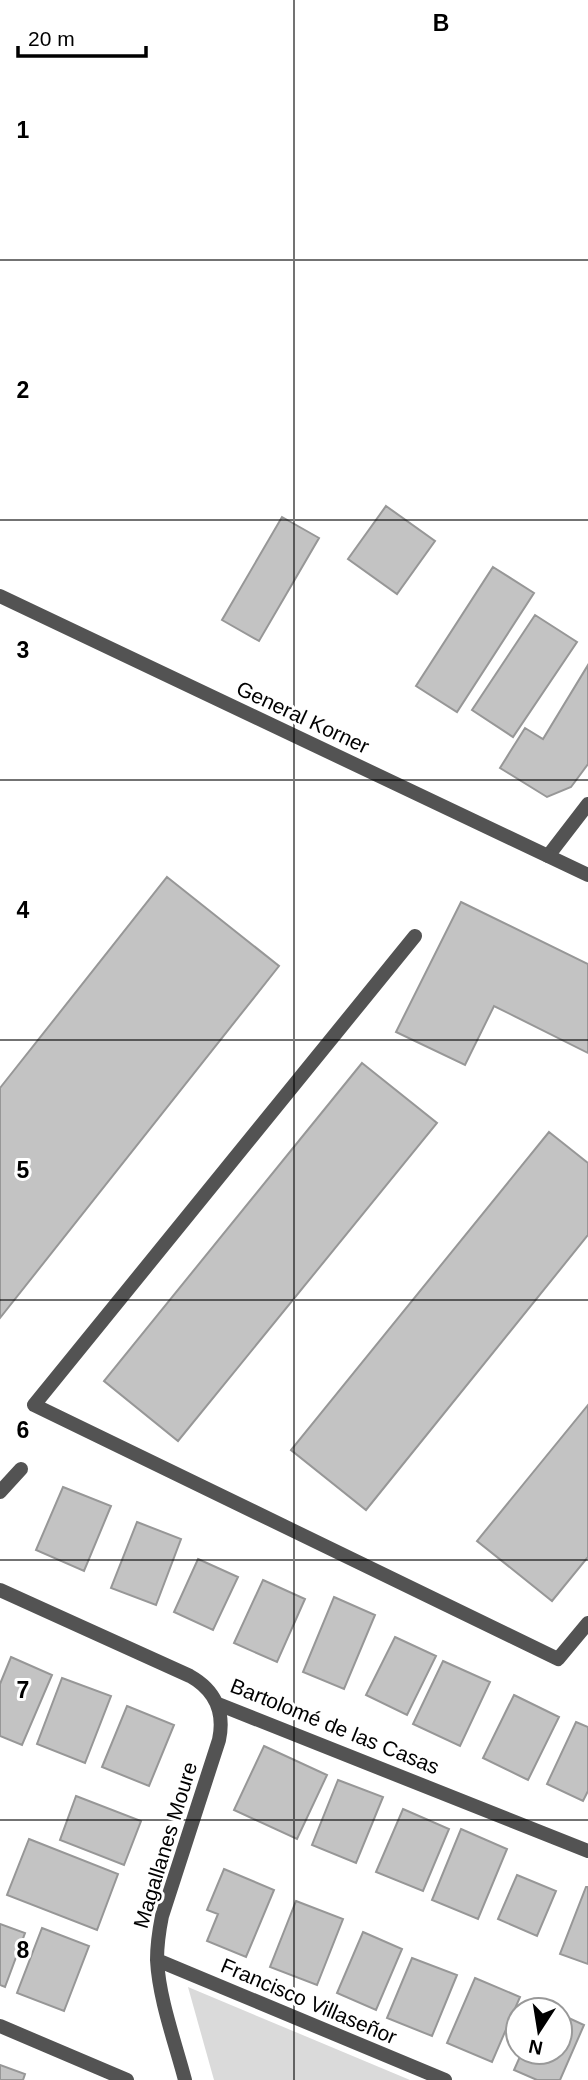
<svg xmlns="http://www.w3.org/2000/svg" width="588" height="2080" font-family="Arial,sans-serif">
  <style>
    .green { fill: #dadada }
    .building { fill: #c3c3c3; stroke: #979797; stroke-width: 2 }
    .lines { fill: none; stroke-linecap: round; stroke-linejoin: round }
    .service { stroke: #535353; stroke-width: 14 }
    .minor { stroke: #535353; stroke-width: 14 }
    .tertiary { stroke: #535353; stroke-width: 14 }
    .grid { fill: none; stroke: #000; stroke-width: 2; stroke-opacity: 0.55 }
    .labels { text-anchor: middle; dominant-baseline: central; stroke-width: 6; stroke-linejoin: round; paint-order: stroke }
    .street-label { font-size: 21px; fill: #000; stroke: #fff }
    .grid-label { font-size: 23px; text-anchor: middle; font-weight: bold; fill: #000; stroke: #fff; stroke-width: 6; stroke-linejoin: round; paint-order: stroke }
  </style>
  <rect width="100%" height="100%" fill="#fff"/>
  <!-- green -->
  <path class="green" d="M188 1987 410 2080H214Z"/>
  <!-- building -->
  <path class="building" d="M386 506 435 541 397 594 348 559Z
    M282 517 319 538 259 641 222 620Z
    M493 567 534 593 457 712 416 686Z
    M535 615 577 642 513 737 472 710Z
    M588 665V764L571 787 547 797 500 768 525 728 543 739Z
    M167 877 279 966 0 1318V1088Z
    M461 902 588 964V1053L494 1006 465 1065 396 1032Z
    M362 1063 437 1123 178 1441 104 1381Z
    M549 1132 588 1163V1235L366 1510 291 1450Z
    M588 1405V1557L552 1601 477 1541Z
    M63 1487 111 1506 84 1571 36 1550Z
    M137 1522 181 1539 156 1605 111 1588Z
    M198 1559 238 1577 213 1630 174 1612Z
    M263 1580 305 1599 277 1662 234 1643Z
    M334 1597 375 1615 344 1689 303 1672Z
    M395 1637 436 1656 407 1715 366 1695Z
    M11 1657 52 1675 22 1745 0 1736V1684Z
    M443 1661 490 1682 460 1746 413 1724Z
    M62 1678 111 1696 85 1763 37 1744Z
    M514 1695 559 1717 528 1780 483 1758Z
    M127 1706 174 1725 149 1786 102 1767Z
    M576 1722 588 1727V1791L583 1801 547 1784Z
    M264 1746 327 1775 297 1839 234 1810Z
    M338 1780 383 1797 356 1863 312 1845Z
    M76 1796 141 1821 124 1865 60 1840Z
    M403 1809 449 1829 423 1891 376 1872Z
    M461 1829 507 1849 478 1919 432 1900Z
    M29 1839 118 1874 97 1930 7 1895Z
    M224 1869 274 1890 246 1957 207 1941 218 1914 207 1910Z
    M517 1875 556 1891 537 1936 498 1919Z
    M586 1887H588V1964L560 1954Z
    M296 1901 343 1919 317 1985 270 1967Z
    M0 1924 25 1933 5 1987 0 1985Z
    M42 1928 89 1946 64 2011 17 1993Z
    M363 1932 402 1949 376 2010 337 1993Z
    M412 1958 457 1975 432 2036 387 2018Z
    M475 1978 520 1997 492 2062 447 2043Z
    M560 2014 584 2025 560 2080H537L514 2070 522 2052H560Z
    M0 2065 25 2074 23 2080H0Z"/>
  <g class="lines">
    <!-- service -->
    <path class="service" d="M415 936 34 1405 558 1659 588 1623"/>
    <!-- minor -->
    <path class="minor" d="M548 856 588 804
      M0 1492 21 1469
      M0 1590 190 1676C215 1690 225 1712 219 1740L162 1916C159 1931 157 1946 157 1960 159 1999 175 2042 185 2080
      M218 1704 588 1851
      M157 1960 445 2080
      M0 2026 127 2080"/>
    <!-- tertiary -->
    <path class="tertiary" d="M0 596 588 875"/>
  </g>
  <!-- grid -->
  <path class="grid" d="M294 0V2080M0 260H588M0 520H588M0 780H588M0 1040H588M0 1300H588M0 1560H588M0 1820H588"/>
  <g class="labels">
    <!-- street labels -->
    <g class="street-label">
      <text transform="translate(303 717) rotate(25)">General Korner</text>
      <text transform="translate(335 1726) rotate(22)">Bartolomé de las Casas</text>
      <text transform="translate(165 1845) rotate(-73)">Magallanes Moure</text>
      <text transform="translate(309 2001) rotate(23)">Francisco Villaseñor</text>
    </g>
  </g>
  <g class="grid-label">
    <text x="441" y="31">B</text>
    <text x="23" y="138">1</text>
    <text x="23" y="398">2</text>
    <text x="23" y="658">3</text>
    <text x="23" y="918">4</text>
    <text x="23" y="1178">5</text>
    <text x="23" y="1438">6</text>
    <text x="23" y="1698">7</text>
    <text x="23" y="1958">8</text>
  </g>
  <!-- north arrow -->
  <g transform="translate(539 2031) rotate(192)"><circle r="33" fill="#ffffff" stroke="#999999" stroke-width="2"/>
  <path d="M0-5L12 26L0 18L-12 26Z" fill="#000000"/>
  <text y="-10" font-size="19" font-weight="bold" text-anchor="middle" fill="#000000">N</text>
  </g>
  <!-- scale -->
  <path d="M18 46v10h128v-10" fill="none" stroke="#000000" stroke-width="3.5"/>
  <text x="28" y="46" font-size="21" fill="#000000" stroke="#ffffff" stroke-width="5" paint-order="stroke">20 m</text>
</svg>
